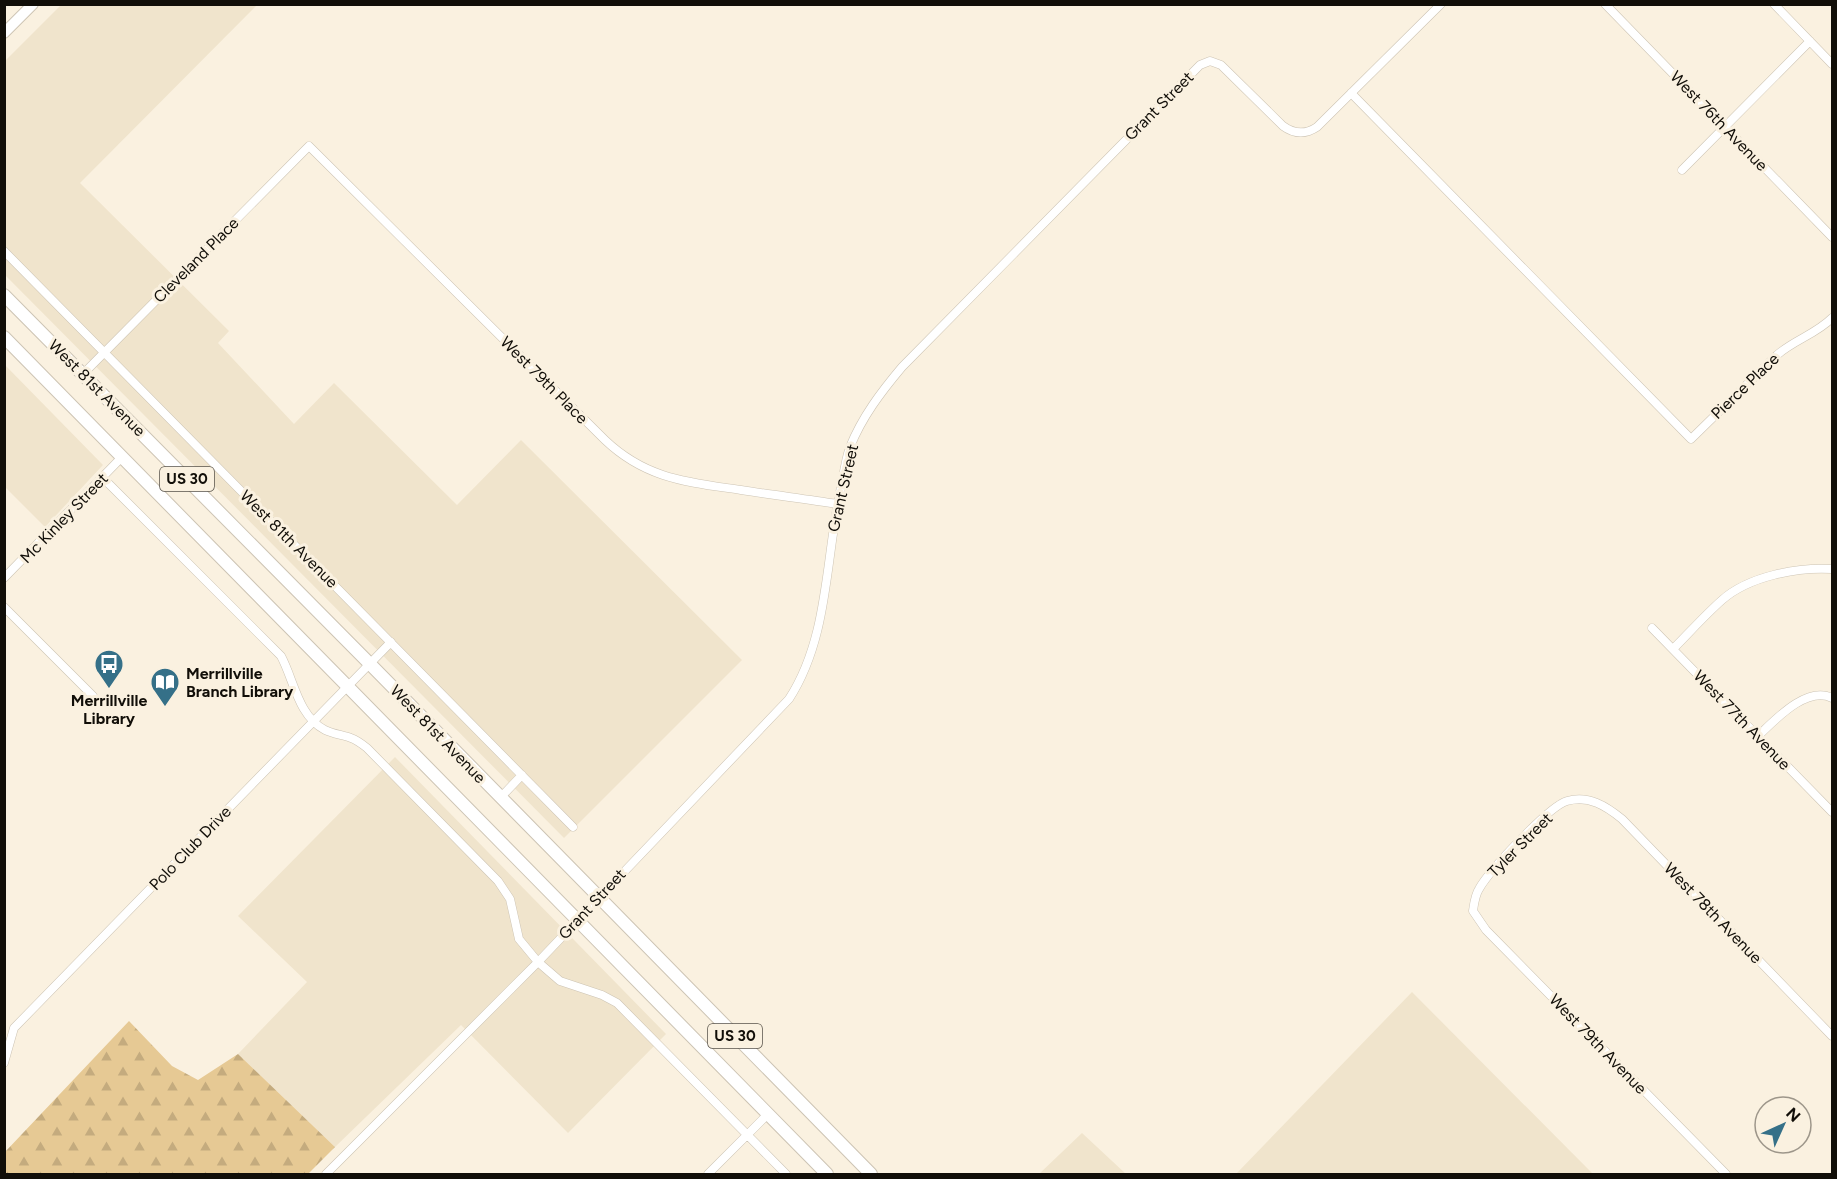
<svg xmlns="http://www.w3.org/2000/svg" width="1837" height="1179" font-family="Figtree,sans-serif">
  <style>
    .built { fill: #f0e4cc }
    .forest { fill: url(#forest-firs) }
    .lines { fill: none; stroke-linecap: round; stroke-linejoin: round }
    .minor-casing { stroke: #cdc4b4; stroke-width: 9 }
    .secondary-casing { stroke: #cdc4b4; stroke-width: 12 }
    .primary-casing { stroke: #cdc4b4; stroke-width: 14 }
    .minor { stroke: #fff; stroke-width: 8 }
    .secondary { stroke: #fff; stroke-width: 10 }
    .primary { stroke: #fff; stroke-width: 12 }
    .labels { text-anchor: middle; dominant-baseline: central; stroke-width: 6; stroke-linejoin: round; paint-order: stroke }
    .shield { fill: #faf1e0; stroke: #575249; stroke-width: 1.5 }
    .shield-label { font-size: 15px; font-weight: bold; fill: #110e08 }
    .street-label { font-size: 16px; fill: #110e08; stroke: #faf1e0 }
    .poi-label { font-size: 16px; font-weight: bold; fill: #110e08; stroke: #faf1e0; text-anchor: start }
  </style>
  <defs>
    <pattern id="forest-firs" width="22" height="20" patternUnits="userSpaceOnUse" patternTransform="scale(1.5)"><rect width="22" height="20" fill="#e6c994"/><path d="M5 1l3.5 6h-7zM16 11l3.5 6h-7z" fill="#c4ab7e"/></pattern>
  </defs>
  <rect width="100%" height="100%" fill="#faf1e0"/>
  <!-- built -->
  <path class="built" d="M61 5H257L80 183 229 331 218 343 294 424 334 383 457 505 521 440 742 660 564 838 5 275 4 62Z
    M5 365 103 465 45 527 5 487Z
    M395 757 666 1034 568 1133 461 1025 335 1147 238 1054 307 982 238 916Z
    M1412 992 1593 1174H1236Z
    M1082 1133 1126 1174H1039Z"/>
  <!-- forest -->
  <path class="forest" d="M129 1021 172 1066 198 1080 238 1054 335 1147 308 1174H5V1152Z"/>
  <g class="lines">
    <!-- minor casing -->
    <g class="minor-casing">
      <path id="minor" d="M1605 4 1832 237
        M1774 4 1832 64
        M1351 93 1691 439 1777 355C1794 340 1816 334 1832 318
        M1682 170 1810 41
        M4 251 573 827
        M83 374 309 146 605 440C646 479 687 482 741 490 773 495 805 499 837 504
        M103 478 281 656C294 680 298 716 325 730 333 734 343 735 351 738 357 740 362 744 367 748L498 881 510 899 519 939 538 962 560 981 602 995 617 1003 786 1174
        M4 578 122 457
        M4 607 93 696
        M1652 628 1832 812
        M1673 649C1689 633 1705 615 1722 600 1749 576 1798 567 1832 569
        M1758 736C1775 720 1807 685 1832 698
        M501 797 522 775
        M4 1063 14 1028 391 642
        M326 1174 538 962 789 699C830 636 825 555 842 483 844 471 846 458 850 447 862 417 881 392 902 367L1200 65 1210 61 1221 65 1283 126C1294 134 1305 135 1317 127L1441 4
        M708 1174 768 1114
        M1726 1174 1486 930 1473 911C1474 904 1475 895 1479 889 1489 871 1549 806 1567 801 1589 795 1606 806 1622 819L1832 1036"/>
    </g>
    <!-- secondary casing -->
    <g class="secondary-casing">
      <path id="secondary" d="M4 33 33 4"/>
    </g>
    <!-- primary casing -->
    <g class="primary-casing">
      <path id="primary" d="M4 295 370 664 871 1174
        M4 337 827 1174"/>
    </g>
    <!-- minor -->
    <use href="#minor" class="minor"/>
    <!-- secondary -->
    <use href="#secondary" class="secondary"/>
    <!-- primary -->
    <use href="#primary" class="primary"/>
  </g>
  <!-- icons -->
  <defs>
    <g id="bus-pin" transform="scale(1.5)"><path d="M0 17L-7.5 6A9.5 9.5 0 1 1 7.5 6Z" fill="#357088" stroke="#faf1e0"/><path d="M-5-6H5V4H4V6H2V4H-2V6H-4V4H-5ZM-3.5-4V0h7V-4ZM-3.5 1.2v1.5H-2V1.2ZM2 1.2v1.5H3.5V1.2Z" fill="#fff"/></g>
    <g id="library-pin" transform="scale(1.5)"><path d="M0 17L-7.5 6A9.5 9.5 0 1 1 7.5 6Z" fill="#357088" stroke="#faf1e0"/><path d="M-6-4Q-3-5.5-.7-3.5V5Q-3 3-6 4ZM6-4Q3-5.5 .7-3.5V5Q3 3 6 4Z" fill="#fff"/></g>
  </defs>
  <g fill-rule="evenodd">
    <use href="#bus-pin" x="109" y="664"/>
    <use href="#library-pin" x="165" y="682"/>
  </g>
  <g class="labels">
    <!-- shield labels -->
    <g class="shield">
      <rect x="160" y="467" width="54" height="24" rx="4.5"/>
      <rect x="708" y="1024" width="54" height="24" rx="4.5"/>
    </g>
    <g class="shield-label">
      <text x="187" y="479">US 30</text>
      <text x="735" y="1036">US 30</text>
    </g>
    <!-- street labels -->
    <g class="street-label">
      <text transform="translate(1159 106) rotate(-45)">Grant Street</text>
      <text transform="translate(1719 121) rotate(46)">West 76th Avenue</text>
      <text transform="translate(196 260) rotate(-45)">Cleveland Place</text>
      <text transform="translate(544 380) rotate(45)">West 79th Place</text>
      <text transform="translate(1745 386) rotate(-44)">Pierce Place</text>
      <text transform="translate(97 388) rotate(45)">West 81st Avenue</text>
      <text transform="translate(843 488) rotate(-77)">Grant Street</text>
      <text transform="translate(64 518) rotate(-46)">Mc Kinley Street</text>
      <text transform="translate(289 539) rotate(45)">West 81th Avenue</text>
      <text transform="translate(1742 720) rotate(46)">West 77th Avenue</text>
      <text transform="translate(438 734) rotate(46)">West 81st Avenue</text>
      <text transform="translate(1520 845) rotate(-45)">Tyler Street</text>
      <text transform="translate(190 848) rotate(-46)">Polo Club Drive</text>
      <text transform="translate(592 904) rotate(-47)">Grant Street</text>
      <text transform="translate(1713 913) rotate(46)">West 78th Avenue</text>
      <text transform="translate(1598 1044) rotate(46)">West 79th Avenue</text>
    </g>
    <!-- poi labels -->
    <g class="poi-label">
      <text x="186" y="673">Merrillville<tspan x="186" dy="18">Branch Library</tspan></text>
      <text x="109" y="700" text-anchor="middle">Merrillville<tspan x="109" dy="18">Library</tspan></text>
    </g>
  </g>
  <!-- border -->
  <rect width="1837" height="1179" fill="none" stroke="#110e08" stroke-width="12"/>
  <!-- north arrow -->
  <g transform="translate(1783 1125) rotate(45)"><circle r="28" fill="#faf1e0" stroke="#9d968a" stroke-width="1.5"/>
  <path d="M0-4.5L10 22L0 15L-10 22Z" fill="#357088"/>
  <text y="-9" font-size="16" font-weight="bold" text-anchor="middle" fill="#110e08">N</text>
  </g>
</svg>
